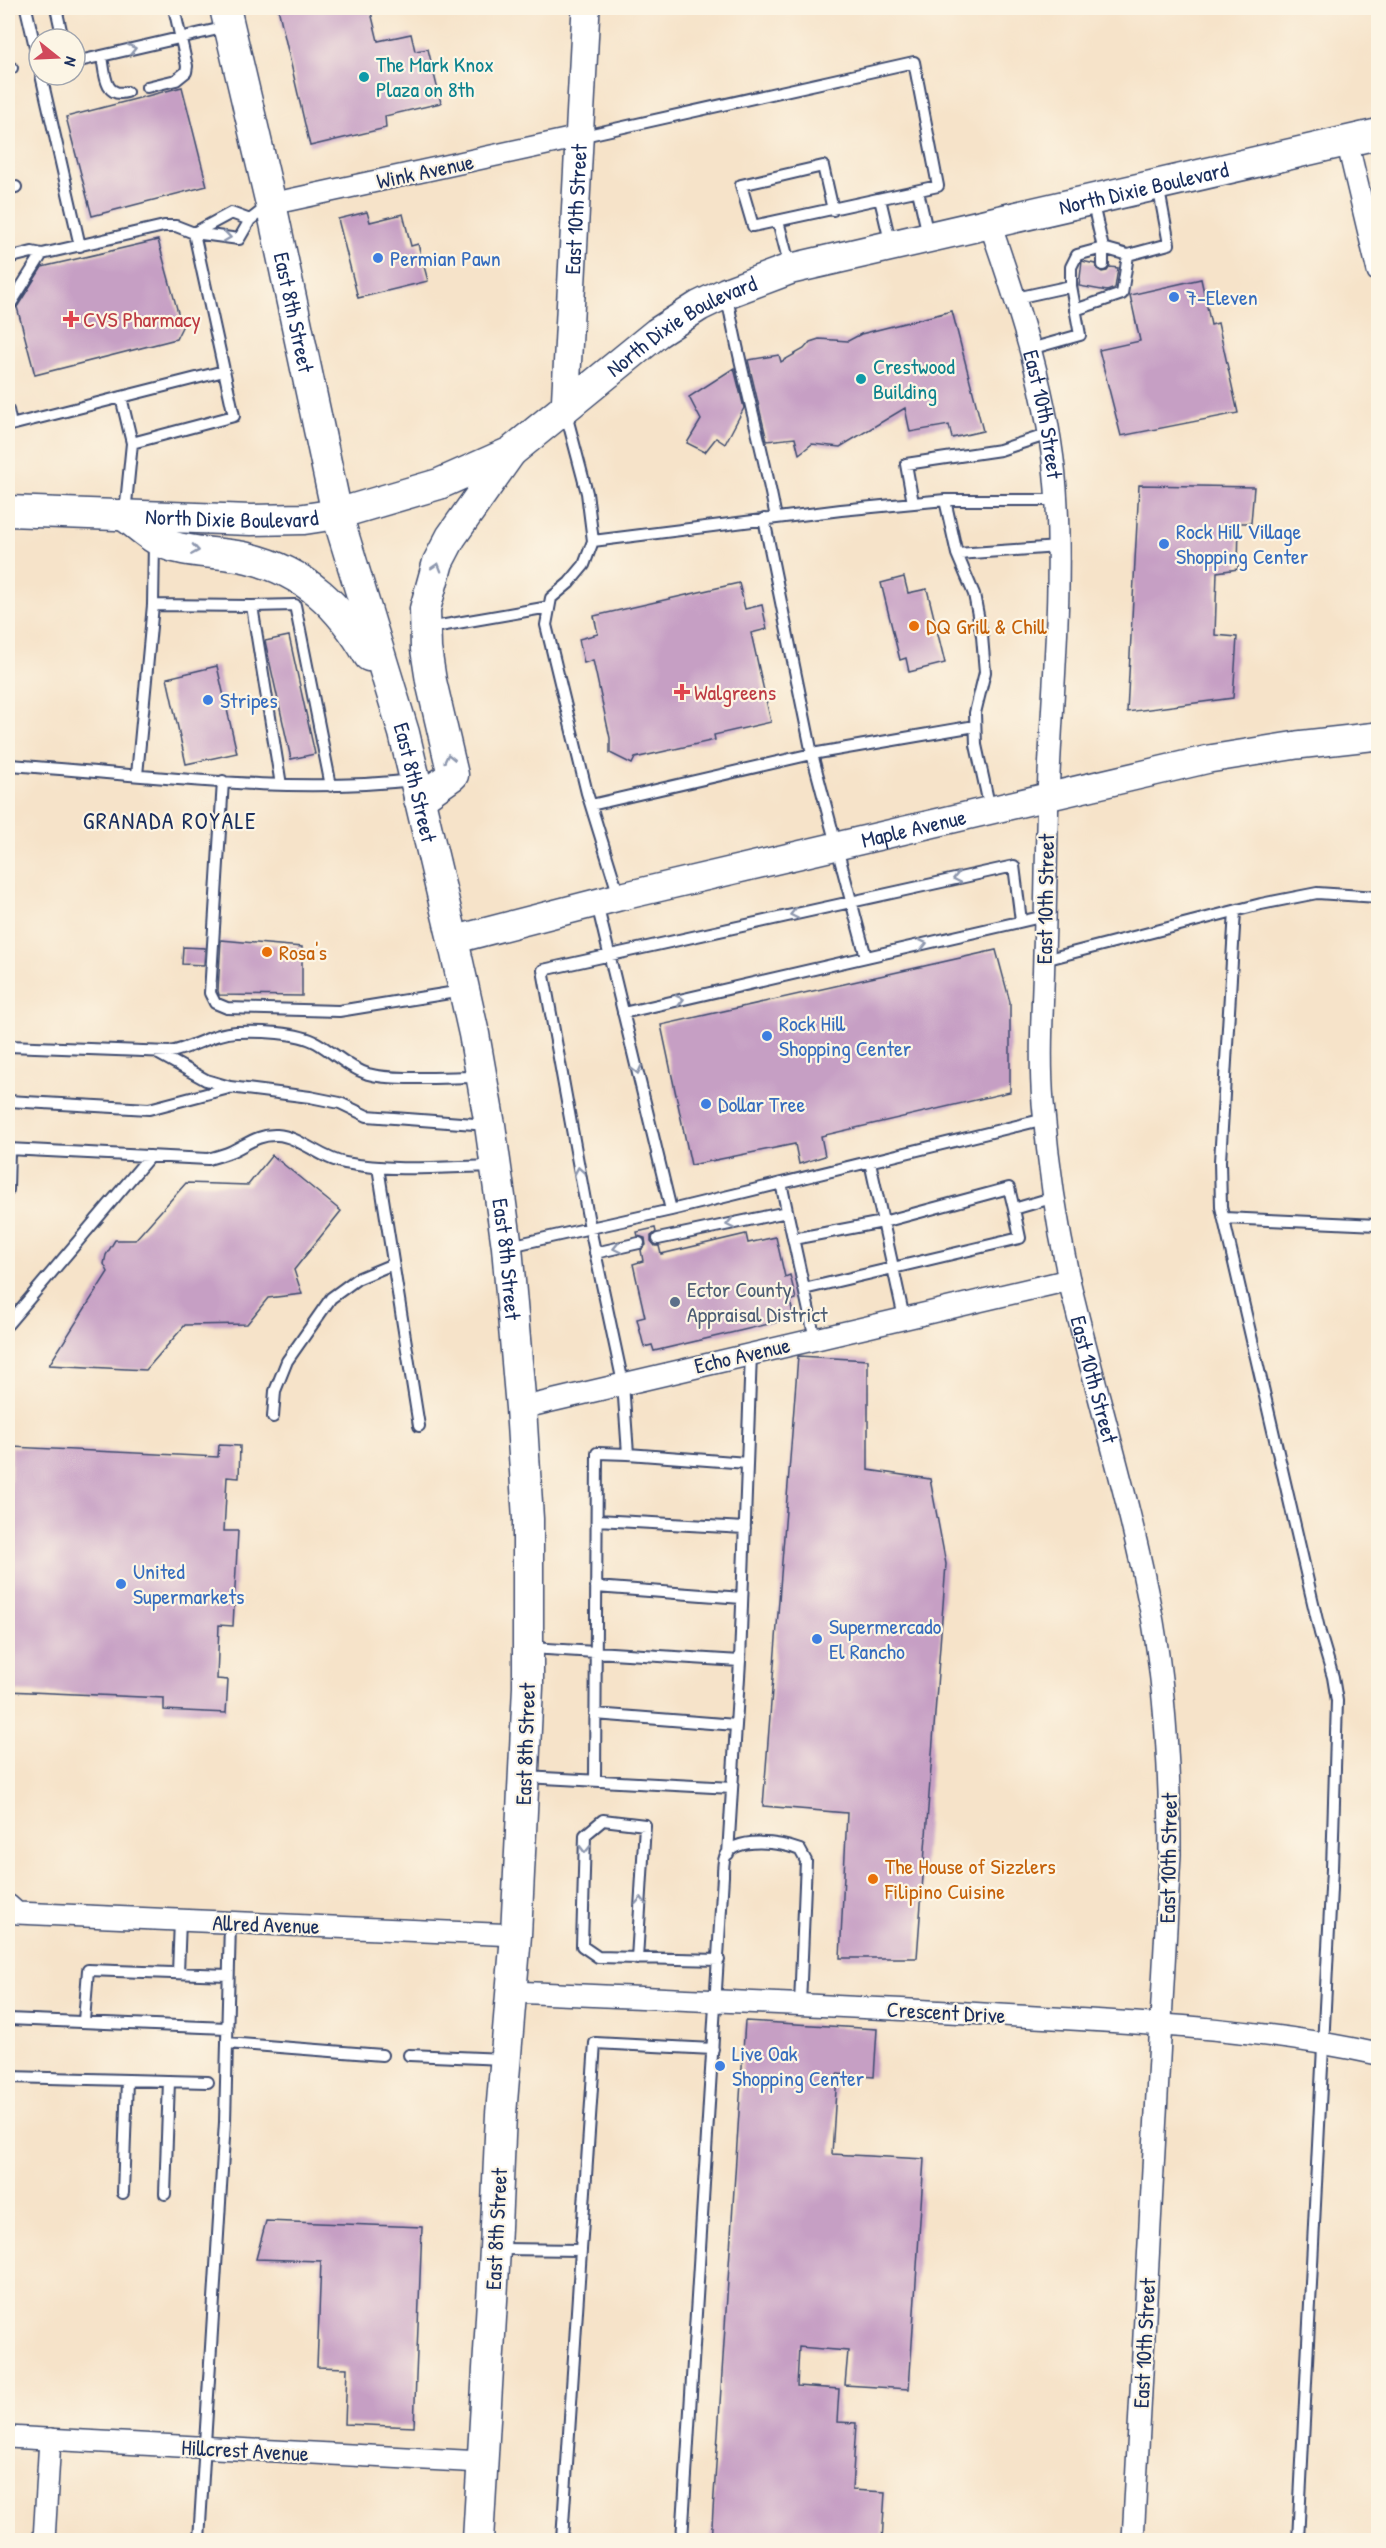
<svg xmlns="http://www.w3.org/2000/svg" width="1386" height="2548" font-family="'Patrick Hand',sans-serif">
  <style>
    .building { fill: #c69fc4 }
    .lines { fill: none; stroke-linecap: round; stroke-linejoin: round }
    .service-casing { stroke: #3c4a6e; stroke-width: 14 }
    .minor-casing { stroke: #3c4a6e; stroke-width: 24 }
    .tertiary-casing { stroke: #3c4a6e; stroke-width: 30 }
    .secondary-casing { stroke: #3c4a6e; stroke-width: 33 }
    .service { stroke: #fff; stroke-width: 10 }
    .minor { stroke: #fff; stroke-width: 21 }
    .tertiary { stroke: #fff; stroke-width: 27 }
    .secondary { stroke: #fff; stroke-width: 30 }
    .oneway { stroke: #8d97ae }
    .culture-dot { fill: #0f9aa8; stroke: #fcf5e5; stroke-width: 2 }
    .shop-dot { fill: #3f7fe0; stroke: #fcf5e5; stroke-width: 2 }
    .health-dot { fill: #e0444e; stroke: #fcf5e5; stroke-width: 2 }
    .food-dot { fill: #e8710a; stroke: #fcf5e5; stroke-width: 2 }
    .service-dot { fill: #5c6f8a; stroke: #fcf5e5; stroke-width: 2 }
    .labels { text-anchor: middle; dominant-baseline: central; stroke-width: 4.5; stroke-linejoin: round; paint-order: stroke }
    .culture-label { font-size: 22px; fill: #0d838f; stroke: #fcf5e5; text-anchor: start }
    .street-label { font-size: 22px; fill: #1b2f5e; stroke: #fcf5e5 }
    .shop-label { font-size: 22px; fill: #366cbe; stroke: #fcf5e5; text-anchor: start }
    .health-label { font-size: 22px; fill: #be3a42; stroke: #fcf5e5; text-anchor: start }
    .food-label { font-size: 22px; fill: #c56008; stroke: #fcf5e5; text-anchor: start }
    .service-label { font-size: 22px; fill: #4e5e75; stroke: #fcf5e5; text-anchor: start }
    .neighbourhood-label { font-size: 24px; letter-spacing: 1.5px; fill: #1b2f5e; stroke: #fcf5e5 }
  </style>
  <rect width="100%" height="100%" fill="#fcf5e5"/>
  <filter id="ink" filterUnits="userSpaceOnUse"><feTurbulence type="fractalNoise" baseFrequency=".0167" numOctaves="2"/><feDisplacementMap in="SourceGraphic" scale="12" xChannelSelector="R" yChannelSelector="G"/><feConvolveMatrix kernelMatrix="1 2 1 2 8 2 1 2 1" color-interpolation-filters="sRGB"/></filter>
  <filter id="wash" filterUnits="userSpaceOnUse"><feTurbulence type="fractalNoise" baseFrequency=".008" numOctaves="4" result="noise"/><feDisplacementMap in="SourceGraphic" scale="24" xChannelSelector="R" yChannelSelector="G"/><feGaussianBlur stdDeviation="1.35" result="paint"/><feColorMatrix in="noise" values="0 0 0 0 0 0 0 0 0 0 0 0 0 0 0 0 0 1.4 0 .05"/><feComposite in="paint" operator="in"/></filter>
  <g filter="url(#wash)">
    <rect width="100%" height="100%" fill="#f6e3c9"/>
    <g id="blocks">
      <!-- building -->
      <path class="building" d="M278 8H370L378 41 411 34 415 51 428 49 441 103 385 116 386 128 310 146Z
        M182 87 207 186 92 216 66 117Z
        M367 212 370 222 403 214 411 246 418 244 428 281 358 298 338 219Z
        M158 240 182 327 176 339 35 375 17 307 42 267Z
        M1082 261 1095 264 1097 269 1102 272 1107 271 1110 267 1118 268 1115 288 1107 291 1079 286Z
        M1201 279 1211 325 1218 323 1238 413 1121 436 1099 350 1140 341 1130 295Z
        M952 311 983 431 952 438 949 425 910 432 905 408 840 447 812 444 799 454 795 438 767 441 748 360 779 355 781 362 804 349 810 342 819 339 848 341 861 334Z
        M734 368 744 408 725 444 716 438 705 452 687 443 701 420 689 397Z
        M1139 485 1254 487 1251 523H1239L1238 569 1217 572 1215 635 1237 637 1233 698 1127 712Z
        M904 577 908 593 927 589 945 663 909 672 906 658 900 660 881 583Z
        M739 583 745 609 762 605 767 629 751 633 771 722 714 735 715 740 635 758 632 764 610 753V738L593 660 584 663 579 639 598 634 594 616Z
        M289 636 315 754 291 759 265 641Z
        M217 666 237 753 186 764 167 678Z
        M221 940 302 947V996L219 995 218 991Z
        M183 947 205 948 204 965 182 964Z
        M996 950 1010 1002V1092L821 1136 825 1156 799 1164 795 1144 691 1165 661 1025Z
        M272 1155 341 1211 294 1270 302 1294 268 1298 247 1324 185 1325 146 1370 49 1365 108 1272 104 1264 106 1255 115 1240H135L186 1183 248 1185Z
        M655 1228 656 1232 651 1236V1241L655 1246H659L661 1254 746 1234 748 1243 776 1237 785 1277 790 1275 796 1299 790 1301 794 1318 654 1351 652 1345 644 1347 637 1319 645 1317 633 1264 643 1261 641 1250 646 1245 645 1238 638 1236 637 1232Z
        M798 1356 868 1360V1470L930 1479 946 1564 917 1958H840L847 1813 763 1806Z
        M219 1445 240 1446 239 1478 227 1477 224 1531H238L233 1626 219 1625 217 1679 228 1680 226 1713 164 1710V1698L8 1691V1542L12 1447 218 1457Z
        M745 2021 877 2029 874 2077 837 2074 832 2154 924 2159 909 2389 845 2385 848 2351 799 2347 797 2386 839 2389 837 2422 856 2423 852 2490 885 2492 882 2541H711Z
        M266 2221 422 2227 414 2427 345 2424 347 2368 317 2367 321 2261 256 2259Z"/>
    </g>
  </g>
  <g filter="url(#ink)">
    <use href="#blocks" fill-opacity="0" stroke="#3c4a6e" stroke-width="1.5"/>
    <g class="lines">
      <!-- service casing -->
      <g class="service-casing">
        <path id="service" d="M26 8 39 64
          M56 8 63 39
          M102 56C105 73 104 98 127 92
          M75 62 227 27
          M8 69 12 68
          M41 75 80 246
          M147 87 176 80 186 72 187 66 174 8
          M579 137 914 62 938 186 753 226 741 185 823 166 833 210
          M8 189 16 187
          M918 191 928 235
          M880 199 891 245
          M1092 200 1103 248 1128 255 1169 244 1158 185
          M778 221 790 267
          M194 233 231 213 250 220
          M8 258 32 252 42 254 164 226H176L194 233 239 239 250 220 268 206
          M1071 286V267L1077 255 1103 248V265
          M727 296C740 371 762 443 776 518
          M1016 298 1071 286 1080 335 1030 349
          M8 308 42 254
          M1075 310 1122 294 1128 255
          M121 397 132 443
          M8 410 11 425 224 371
          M565 410 587 493 593 541
          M945 500 957 554 974 594 982 636 985 672 975 713 976 745 990 809
          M913 503 906 464 1000 450 1049 434
          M125 514 132 443 234 416 194 233
          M957 554 1058 547
          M153 605 154 541
          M252 606 295 605 331 786
          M428 628 549 607
          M8 765C143 774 279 795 414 780
          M137 775 153 605 252 606 281 785
          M223 781 210 993 215 1003 227 1008 339 1011 462 991
          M591 805 812 754 764 519
          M619 896 587 793 546 625 551 598 569 583 584 565 593 541 841 510 945 500H1056
          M597 904 671 1210
          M1235 911 1220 1161 1221 1207 1320 1633 1333 1677 1337 1701 1332 1869 1298 2540
          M866 957 812 754 975 726
          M1044 960 1261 904 1317 893 1378 897
          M623 1013 1045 916
          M8 1046 170 1052C193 1048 213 1033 236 1032 258 1031 298 1032 317 1043 334 1053 349 1068 368 1074 393 1081 450 1077 478 1077
          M159 1054 206 1080 230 1087 310 1097 340 1103 367 1116 488 1125
          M8 1101 149 1109 229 1088
          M8 1149 208 1159C215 1157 223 1155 230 1152 246 1145 258 1134 277 1135 299 1136 321 1159 345 1163 393 1172 444 1167 493 1166
          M870 1162 904 1318
          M378 1167 419 1426
          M781 1183 815 1339
          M8 1190 9 1149
          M1224 1218 1378 1225
          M658 1239 787 1212
          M793 1239 883 1222 1009 1188 1014 1209 1055 1197
          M510 1246 671 1210 1045 1119
          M595 1253 639 1243
          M804 1289 1020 1238 1014 1209
          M8 1324 150 1156
          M273 1417 275 1391 287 1361 331 1298 357 1279 393 1264
          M747 1463 628 1454 623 1383 590 1228 543 970 1014 866 1021 921
          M597 1520 745 1528
          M596 1587 742 1598
          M531 1648 740 1661
          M595 1714 736 1725
          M525 1777 732 1788
          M595 1781 597 1453 628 1454
          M728 1854 740 1661 751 1353
          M637 1959 645 1825 603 1820 585 1835 582 1946 598 1957 719 1960
          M178 1973 180 1920
          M8 2019 227 2028
          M84 2021 88 1970 228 1975
          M227 2043 382 2055
          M409 2055 504 2059
          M8 2077 208 2082
          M123 2193 127 2080
          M165 2194 169 2081
          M497 2249 581 2250 595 2043 713 2049
          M199 2540 225 2122 230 1923
          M562 2540 581 2250
          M682 2540 723 1876C723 1870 723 1862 725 1857 736 1835 782 1843 800 1850L806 1861 800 2004"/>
      </g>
      <!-- minor casing -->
      <g class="minor-casing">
        <g id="minor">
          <path d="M1347 141 1378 271"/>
          <path d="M271 204 579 137"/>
          <path id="s1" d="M990 224C1020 311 1049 397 1056 489 1063 592 1052 694 1048 796 1046 849 1046 901 1044 954 1043 1004 1039 1053 1043 1103 1048 1163 1057 1225 1070 1284 1097 1397 1132 1508 1153 1622 1166 1699 1170 1776 1170 1854L1133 2540"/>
          <path d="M521 1408 1069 1280"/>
          <path d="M8 1905 17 1913 516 1935"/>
          <path d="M511 1992C680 1999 849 2006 1018 2016 1139 2023 1260 2028 1378 2054"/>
          <path d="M8 2437 482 2462"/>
          <path d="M44 2540 50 2439"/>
        </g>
      </g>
      <!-- tertiary casing -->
      <g class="tertiary-casing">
        <g id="tertiary">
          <path id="s2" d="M565 410 586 8"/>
          <path id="s3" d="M453 940 619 897 1209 759 1297 745 1378 736"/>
        </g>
      </g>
      <!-- secondary casing -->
      <g class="secondary-casing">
        <g id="secondary">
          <path id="s4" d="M225 8 271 204 337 514 404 733 453 940 474 1034 490 1125 507 1247 521 1408 528 1519V1687L516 1935 501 2114 495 2249 478 2540"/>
          <path id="s5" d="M8 511 251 520 304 519 337 514 439 484 511 452 657 333 699 306 726 293 790 269 1378 134"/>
          <path d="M125 516C139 526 154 541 171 546 196 554 223 552 248 558 306 572 340 606 369 656"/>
          <path d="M419 799 453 775 431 681 426 649 425 609 438 562 451 537 511 452"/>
        </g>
      </g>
      <!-- service -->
      <use href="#service" class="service"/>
      <!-- minor -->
      <use href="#minor" class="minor"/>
      <!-- tertiary -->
      <use href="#tertiary" class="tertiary"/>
      <!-- secondary -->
      <use href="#secondary" class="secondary"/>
    </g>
    <!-- one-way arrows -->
    <defs><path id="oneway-chevron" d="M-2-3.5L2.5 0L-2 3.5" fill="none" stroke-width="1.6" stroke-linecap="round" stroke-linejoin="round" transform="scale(1.5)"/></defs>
    <g class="oneway">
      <use href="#oneway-chevron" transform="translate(132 49) rotate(-13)"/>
      <use href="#oneway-chevron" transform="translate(227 237) rotate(8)"/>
      <use href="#oneway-chevron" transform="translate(195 550) rotate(9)"/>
      <use href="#oneway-chevron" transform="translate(437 567) rotate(-73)"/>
      <use href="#oneway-chevron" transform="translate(449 758) rotate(-103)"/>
      <use href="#oneway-chevron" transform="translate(957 878) rotate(168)"/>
      <use href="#oneway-chevron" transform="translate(794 914) rotate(168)"/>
      <use href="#oneway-chevron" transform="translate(923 944) rotate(-13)"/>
      <use href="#oneway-chevron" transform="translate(680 1000) rotate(-13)"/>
      <use href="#oneway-chevron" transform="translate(637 1070) rotate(76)"/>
      <use href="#oneway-chevron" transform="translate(579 1171) rotate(-100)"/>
      <use href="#oneway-chevron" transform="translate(730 1224) rotate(168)"/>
      <use href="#oneway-chevron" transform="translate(617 1248) rotate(168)"/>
      <use href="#oneway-chevron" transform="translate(585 1849) rotate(91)"/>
      <use href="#oneway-chevron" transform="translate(641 1901) rotate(-87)"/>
    </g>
  </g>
  <!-- markers -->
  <g class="culture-dot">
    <circle cx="364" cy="77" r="6"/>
    <circle cx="861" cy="379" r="6"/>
  </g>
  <g class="shop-dot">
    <circle cx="378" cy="258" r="6"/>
    <circle cx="1174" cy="297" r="6"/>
    <circle cx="1164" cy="544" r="6"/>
    <circle cx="208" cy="700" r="6"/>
    <circle cx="767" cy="1036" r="6"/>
    <circle cx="706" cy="1104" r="6"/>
    <circle cx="121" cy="1584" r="6"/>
    <circle cx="817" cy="1639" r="6"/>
    <circle cx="720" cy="2066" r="6"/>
  </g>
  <g class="health-dot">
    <path d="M68 310h6v6h6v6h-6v6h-6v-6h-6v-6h6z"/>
    <path d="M679 683h6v6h6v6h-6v6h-6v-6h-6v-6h6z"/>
  </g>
  <g class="food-dot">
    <circle cx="914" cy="626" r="6"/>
    <circle cx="267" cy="952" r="6"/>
    <circle cx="873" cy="1879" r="6"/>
  </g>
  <circle class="service-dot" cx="675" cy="1302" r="6"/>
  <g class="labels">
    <!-- culture labels -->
    <g class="culture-label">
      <text x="376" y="64">The Mark Knox<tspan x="376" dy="25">Plaza on 8th</tspan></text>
      <text x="873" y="366">Crestwood<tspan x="873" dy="25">Building</tspan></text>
    </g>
    <!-- street labels -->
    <g class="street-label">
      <text transform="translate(425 171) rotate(-12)">Wink Avenue</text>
      <text stroke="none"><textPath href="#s5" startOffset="1214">North Dixie Boulevard</textPath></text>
      <text stroke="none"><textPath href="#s2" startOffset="201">East 10th Street</textPath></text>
      <text stroke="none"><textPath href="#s4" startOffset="312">East 8th Street</textPath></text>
      <text stroke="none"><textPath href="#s5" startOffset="728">North Dixie Boulevard</textPath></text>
      <text stroke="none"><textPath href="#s1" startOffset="198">East 10th Street</textPath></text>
      <text stroke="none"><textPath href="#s5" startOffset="224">North Dixie Boulevard</textPath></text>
      <text stroke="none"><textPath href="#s4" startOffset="798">East 8th Street</textPath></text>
      <text stroke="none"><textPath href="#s3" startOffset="474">Maple Avenue</textPath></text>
      <text transform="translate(1045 899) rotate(-89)">East 10th Street</text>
      <text stroke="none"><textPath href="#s4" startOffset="1284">East 8th Street</textPath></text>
      <text transform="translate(742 1355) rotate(-13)">Echo Avenue</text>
      <text stroke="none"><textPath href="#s1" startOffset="1170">East 10th Street</textPath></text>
      <text transform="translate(525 1744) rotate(-88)">East 8th Street</text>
      <text transform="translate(1168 1858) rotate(-89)">East 10th Street</text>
      <text transform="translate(266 1924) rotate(2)">Allred Avenue</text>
      <text transform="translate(946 2012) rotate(3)">Crescent Drive</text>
      <text transform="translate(496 2229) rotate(-87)">East 8th Street</text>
      <text transform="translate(1144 2343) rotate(-87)">East 10th Street</text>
      <text transform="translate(245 2450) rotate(3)">Hillcrest Avenue</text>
    </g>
    <!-- shop labels -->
    <g class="shop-label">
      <text x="390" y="258">Permian Pawn</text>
      <text x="1186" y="297">7-Eleven</text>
      <text x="1176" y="531">Rock Hill Village<tspan x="1176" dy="25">Shopping Center</tspan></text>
      <text x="220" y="700">Stripes</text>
      <text x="779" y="1023">Rock Hill<tspan x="779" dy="25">Shopping Center</tspan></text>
      <text x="718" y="1104">Dollar Tree</text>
      <text x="133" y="1571">United<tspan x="133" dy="25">Supermarkets</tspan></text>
      <text x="829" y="1626">Supermercado<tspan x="829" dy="25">El Rancho</tspan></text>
      <text x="732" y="2053">Live Oak<tspan x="732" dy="25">Shopping Center</tspan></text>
    </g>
    <!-- health labels -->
    <g class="health-label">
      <text x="83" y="319">CVS Pharmacy</text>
      <text x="694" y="692">Walgreens</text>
    </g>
    <!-- food labels -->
    <g class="food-label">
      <text x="926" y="626">DQ Grill &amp; Chill</text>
      <text x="279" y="952">Rosa's</text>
      <text x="885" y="1866">The House of Sizzlers<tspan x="885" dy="25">Filipino Cuisine</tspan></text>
    </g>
    <!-- service labels -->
    <g class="service-label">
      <text x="687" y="1289">Ector County<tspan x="687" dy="25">Appraisal District</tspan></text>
    </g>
    <!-- neighbourhood labels -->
    <g class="neighbourhood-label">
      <text x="170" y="820">GRANADA ROYALE</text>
    </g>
  </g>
  <!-- margin -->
  <rect width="1386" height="2548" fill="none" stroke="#fcf5e5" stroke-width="30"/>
  <!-- north arrow -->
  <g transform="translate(57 57) rotate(108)"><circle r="28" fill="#fcf5e5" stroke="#a2a6af" stroke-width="1.5"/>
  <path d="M0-4.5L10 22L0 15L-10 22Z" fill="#d1495b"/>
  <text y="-9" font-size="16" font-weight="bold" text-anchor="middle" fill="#1b2f5e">N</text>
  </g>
</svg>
